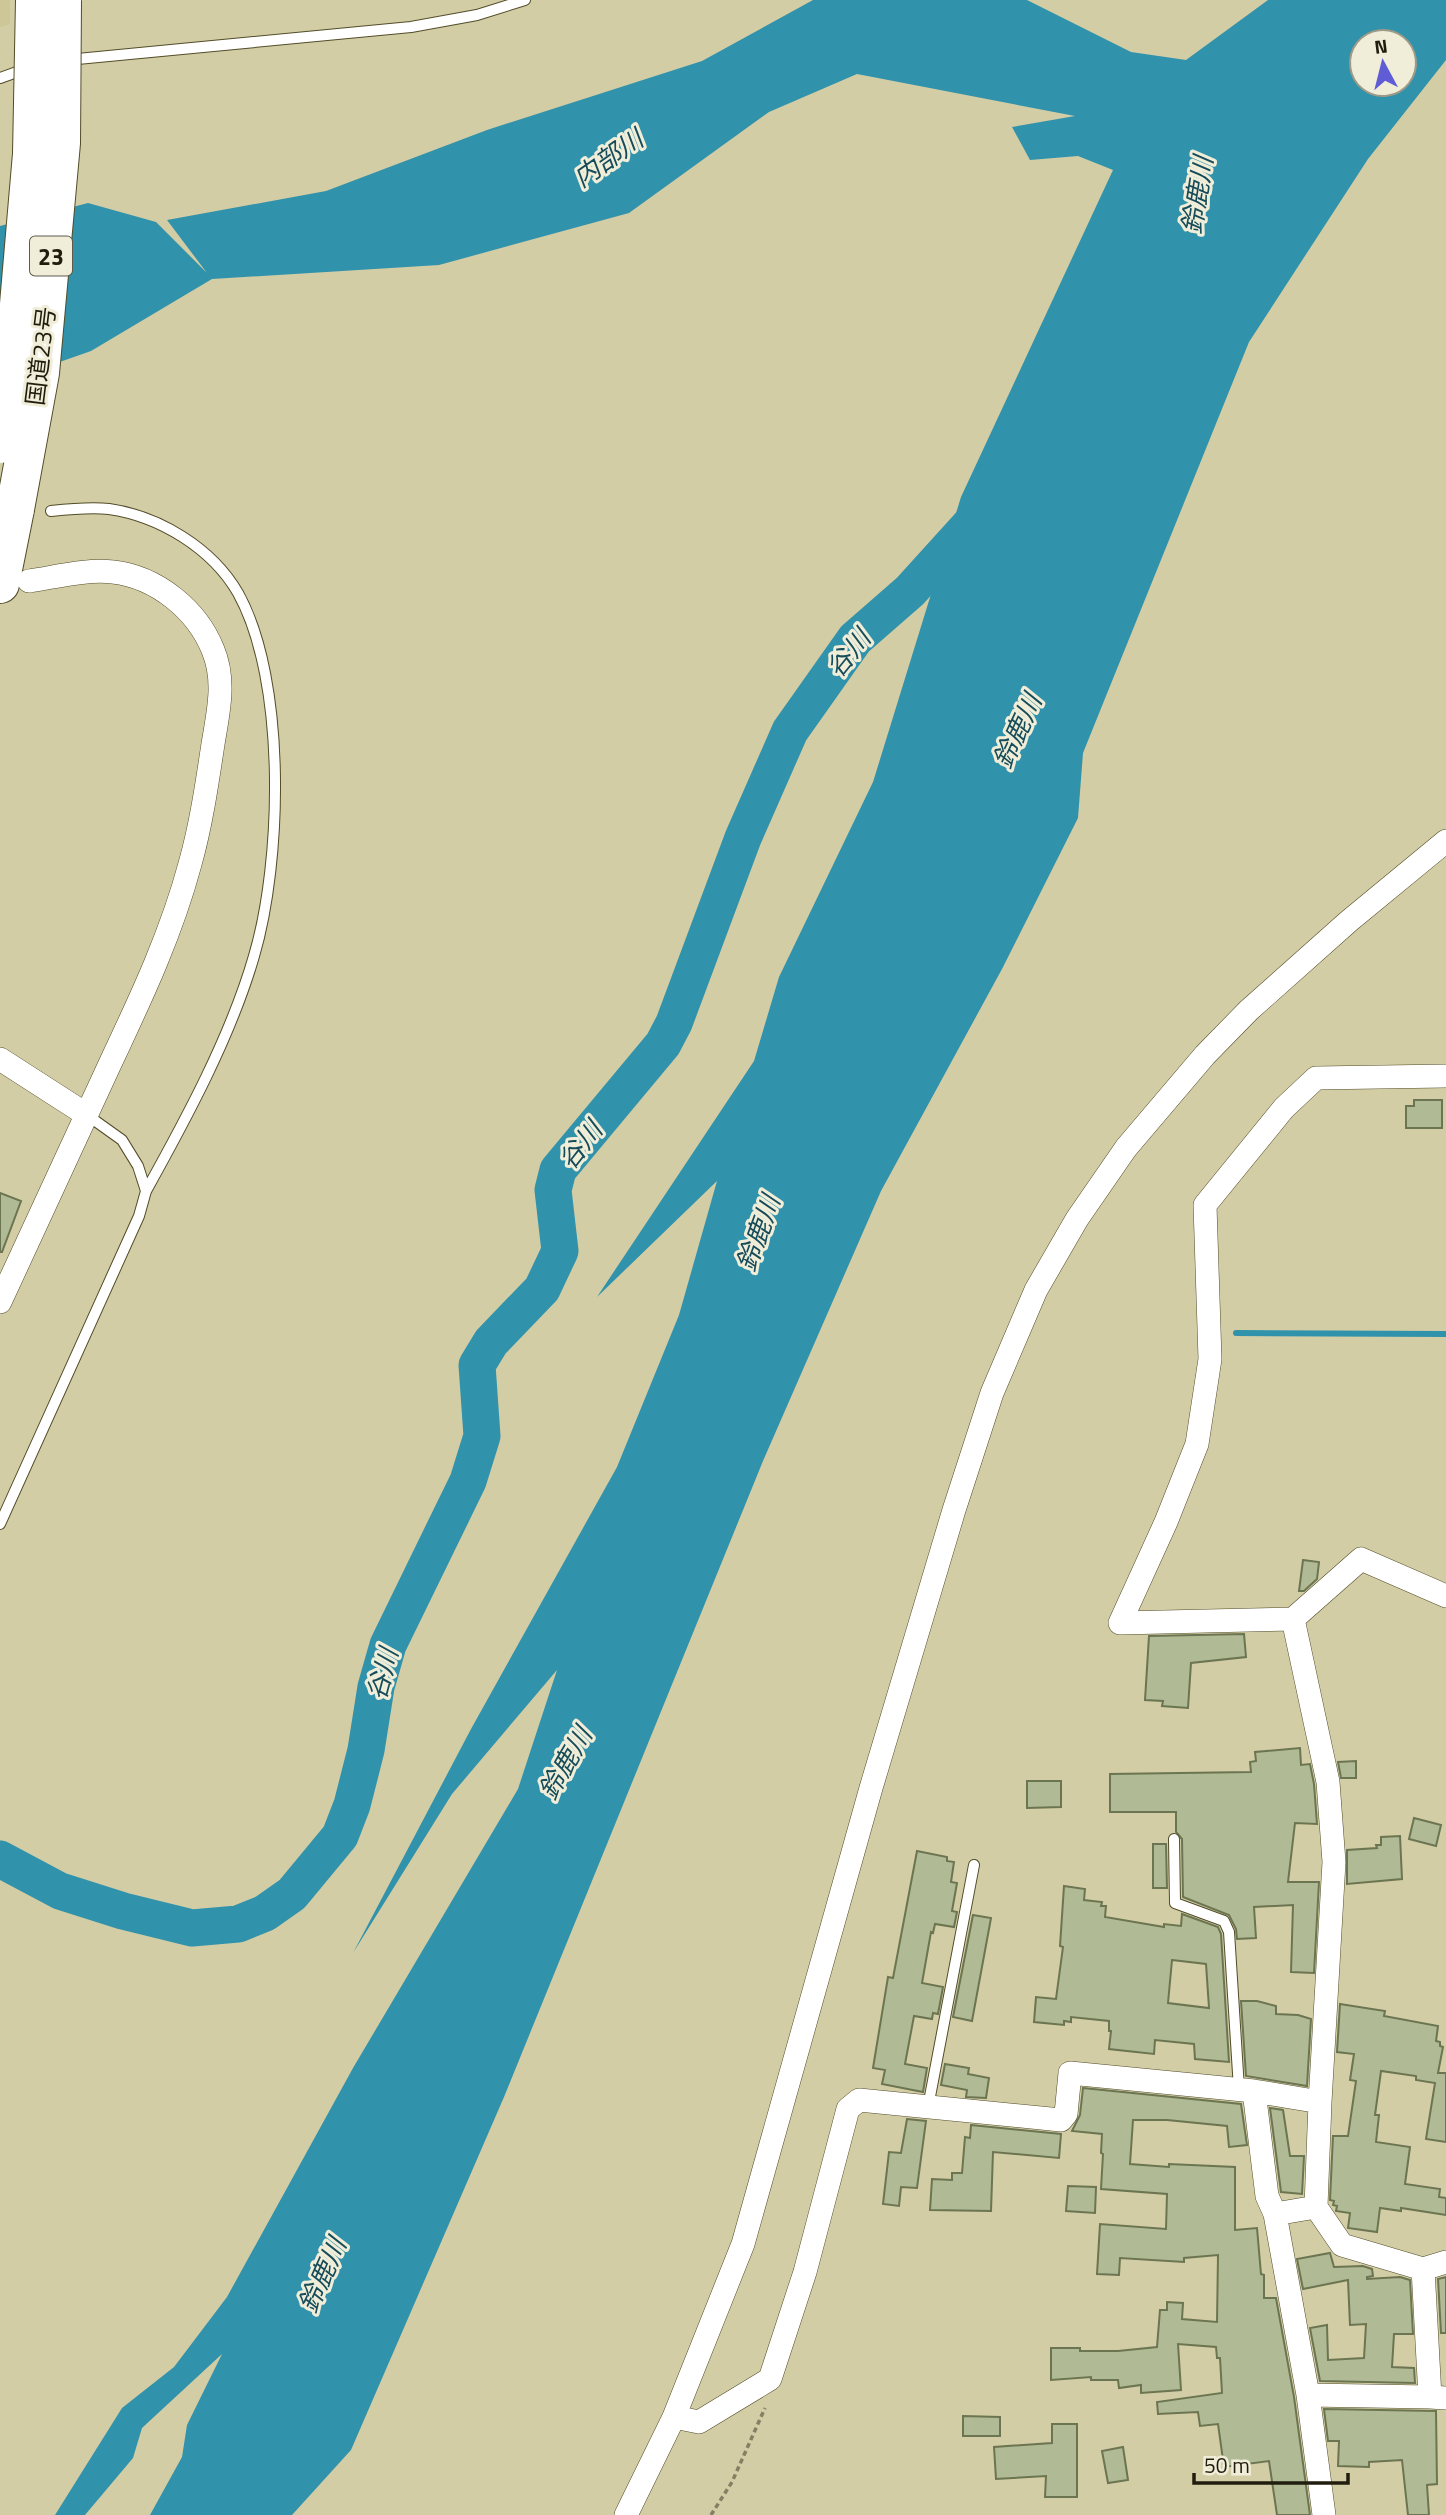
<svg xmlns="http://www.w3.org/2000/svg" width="1446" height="2515" font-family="'Titillium Web','Noto Sans JP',sans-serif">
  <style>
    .built { fill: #cdc696 }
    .water { fill: #3192ac; fill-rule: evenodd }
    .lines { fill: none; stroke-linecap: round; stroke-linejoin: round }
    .stream { stroke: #3192ac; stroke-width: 6 }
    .river { stroke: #3192ac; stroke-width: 37 }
    .building { fill: #b0ba94; stroke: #6c7551; stroke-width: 2; fill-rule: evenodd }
    .service-casing { stroke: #524c28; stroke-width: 12 }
    .minor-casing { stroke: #524c28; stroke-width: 24 }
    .trunk-casing { stroke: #524c28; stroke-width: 40 }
    .path { stroke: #848063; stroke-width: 3.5; stroke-dasharray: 5 3.5; stroke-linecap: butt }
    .service { stroke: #fff; stroke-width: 10 }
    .minor { stroke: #fff; stroke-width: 23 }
    .trunk { stroke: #fff; stroke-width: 38 }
    .trunk-bridge-casing { stroke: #524c28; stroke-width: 40; stroke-linecap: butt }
    .trunk-bridge { stroke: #fff; stroke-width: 38 }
    .labels { text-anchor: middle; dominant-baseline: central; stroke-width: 6; stroke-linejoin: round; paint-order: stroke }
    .shield { fill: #f0edd9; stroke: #5e5b4b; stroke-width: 2 }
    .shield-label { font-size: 23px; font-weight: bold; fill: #201d0e }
    .street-label { font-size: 24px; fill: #201d0e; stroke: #f0edd9 }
    .water-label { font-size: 26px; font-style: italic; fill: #164c5a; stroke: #f0edd9 }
  </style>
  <rect width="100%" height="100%" fill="#d3cda5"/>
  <!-- built -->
  <path class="built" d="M0 0H10V24L0 27Z"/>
  <!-- water -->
  <path class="water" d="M813 0H1027L1131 52 1186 60 1268 0H1446V60L1368 159 1249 342 1083 753 1078 818 1002 969 881 1191 763 1461 504 2097 351 2450 292 2515H150L182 2457 187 2425 222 2354 142 2428 133 2458 85 2515H55L122 2408 174 2367 227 2297 353 2068 518 1789 557 1670 452 1794 353 1953 471 1729 617 1467 679 1315 717 1181 597 1297 754 1061 779 977 873 782 961 497 1113 170 1078 156 1030 160 1012 127 1075 116 857 74 769 112 629 213 439 265 212 279 91 351 0 383V226L88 203 156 222 207 273 167 220 326 191 487 130 702 61ZM1362 42H1404V84H1362Z"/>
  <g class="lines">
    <!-- stream -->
    <path class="stream" d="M1236 1333 1446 1334"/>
    <!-- river -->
    <path class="river" d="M0 1859 60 1891 123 1911 192 1928 238 1924 265 1913 292 1894 340 1836 352 1805 366 1750 376 1687 388 1645 468 1481 482 1436 477 1365 491 1342 542 1289 560 1251 553 1190 558 1170 663 1044 674 1023 743 838 790 731 855 639 910 591 977 517"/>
  </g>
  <!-- building -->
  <path class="building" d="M1414 1100H1442V1128H1406V1106H1414Z
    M0 1193 21 1201 2 1252H0Z
    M1303 1560 1319 1562 1317 1579 1304 1591H1299Z
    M1244 1634 1246 1657 1191 1663 1188 1708 1162 1706 1163 1701 1145 1700 1149 1636Z
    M1300 1748 1301 1765 1310 1764 1314 1784 1317 1824 1295 1823 1288 1882H1319L1314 1973 1291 1972 1293 1905 1254 1907 1256 1938 1237 1939 1236 1929 1229 1915 1183 1897 1182 1839 1176 1832V1812H1110V1774L1251 1772 1250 1762 1256 1761 1255 1752Z
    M1356 1761V1778H1341L1338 1762Z
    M1027 1781H1061V1807L1027 1808Z
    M1414 1818 1441 1825 1436 1846 1409 1839Z
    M1400 1836 1402 1879 1347 1884V1850L1377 1848 1376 1845H1381V1837Z
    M1153 1844H1166L1167 1888H1153Z
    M917 1851 947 1857V1861L954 1862 951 1882 957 1883 952 1911 957 1912 954 1927 935 1924 933 1933 931 1932 922 1983 943 1987 938 2014 933 2013 932 2019 914 2016 905 2064 927 2068 923 2092 882 2084 885 2070 873 2068 888 1977 893 1978Z
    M1064 1886 1085 1889 1084 1900 1102 1902 1101 1906H1106L1105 1917 1164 1927V1924L1181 1926 1182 1914 1218 1927 1221 1934 1229 2062 1195 2059 1194 2044 1155 2040 1154 2054 1109 2049 1111 2031H1109V2021L1071 2017V2022L1064 2021V2025L1034 2022 1036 1997 1056 1999 1063 1947 1060 1946ZM1172 1960 1206 1964 1209 2008 1168 2003Z
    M973 1915 991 1918 972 2021 953 2017Z
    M1241 2001H1257L1276 2006V2014L1298 2015 1311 2019 1307 2086 1246 2076Z
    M1340 2004 1385 2011 1384 2016 1438 2026 1436 2041 1440 2042V2046L1443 2047 1438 2073H1446V2142L1426 2139 1435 2083 1416 2080V2076L1381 2071 1375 2115H1379L1376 2142 1410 2147 1405 2184 1440 2189 1439 2197 1446 2198V2215L1401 2208V2211L1380 2208 1377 2232 1348 2228 1350 2213 1336 2211 1337 2206 1333 2205 1334 2201 1330 2200 1333 2136H1348L1356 2081 1350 2080 1354 2054 1337 2052Z
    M945 2064 969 2068 968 2074 989 2078 986 2098 966 2097 967 2090 941 2085Z
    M1083 2088 1241 2104 1247 2145 1229 2147 1227 2126 1167 2120H1133L1130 2164 1169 2167V2164L1235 2167V2230L1257 2228 1261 2274 1264 2275V2298H1276L1294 2397 1310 2515H1277L1269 2461 1224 2467 1218 2424 1200 2426 1198 2412 1158 2414 1157 2402 1222 2393 1220 2358H1217L1216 2347 1178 2344 1181 2390 1141 2393V2385L1119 2388 1118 2380H1091V2377L1051 2380V2348H1080V2351H1118L1157 2347 1160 2310H1167V2302L1183 2303 1182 2319 1217 2322 1218 2255 1184 2258V2262L1120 2258 1119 2275 1097 2274 1100 2224 1166 2229 1167 2194 1101 2189 1103 2154 1101 2153 1102 2134 1072 2131 1080 2115Z
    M1270 2108 1283 2110 1290 2156H1304L1302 2194 1281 2192Z
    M907 2119 926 2121 917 2188 901 2187 899 2206 883 2204 889 2152 901 2153Z
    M971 2125 1061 2134 1059 2158 993 2152 991 2211 930 2210 932 2179 952 2180V2173H962L965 2137 970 2138Z
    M1068 2186 1096 2187 1095 2213 1066 2211Z
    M1330 2253 1334 2267 1363 2266 1372 2269 1373 2276 1367 2277V2279L1400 2277 1410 2280 1413 2334H1394L1392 2367 1414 2368 1415 2383 1320 2381 1310 2328 1327 2325 1328 2360 1364 2358 1366 2324 1350 2325 1348 2280 1303 2289 1297 2259Z
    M1446 2277V2333H1441L1438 2279Z
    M1324 2409 1436 2411 1437 2484 1427 2485 1429 2515H1408L1402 2460 1369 2462V2467L1338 2466 1339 2441H1328Z
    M963 2416 1000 2417V2436H963Z
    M1052 2424H1077V2497H1045L1046 2476 996 2479 994 2447 1052 2443Z
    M1123 2447 1128 2480 1108 2483 1102 2451Z"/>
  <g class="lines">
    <!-- service casing -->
    <g class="service-casing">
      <path id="service" d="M67 60 411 27 477 15 525 0
        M0 78 28 68
        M51 511C70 509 89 507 109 509 159 516 212 548 238 593 287 681 282 862 254 956 231 1036 186 1119 146 1191
        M0 1524 139 1216 146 1191 138 1166 122 1140 87 1115
        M1174 1839 1175 1903 1224 1921 1229 1932 1239 2089
        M928 2107 974 1865"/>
    </g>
    <!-- minor casing -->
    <g class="minor-casing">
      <path id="minor" d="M0 1059 87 1115
        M1446 1076 1316 1078 1284 1108 1205 1205 1210 1359 1197 1444 1166 1522 1120 1623 1293 1619 1361 1559 1446 1596
        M0 1302C36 1223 73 1145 109 1066 140 1000 171 935 190 864 201 825 207 784 213 744 218 713 226 681 213 650 197 610 157 577 113 572 86 569 56 577 29 581
        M1293 1619 1328 1782 1334 1862 1320 2102 1316 2207 1342 2245 1423 2269 1446 2262
        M1254 2091 1267 2196 1275 2214 1308 2395 1324 2515
        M1275 2214 1316 2207
        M1423 2269 1430 2397 1446 2398
        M1308 2395 1430 2397
        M674 2417 699 2422 770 2379 805 2272 848 2109 859 2100 1061 2120 1066 2114 1070 2073 1254 2091 1320 2102
        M626 2515 674 2417 743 2244 871 1788 954 1510 992 1393 1036 1290 1077 1219 1126 1148 1205 1055 1249 1010 1349 921 1446 841"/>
    </g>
    <!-- trunk casing -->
    <g class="trunk-casing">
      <path id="trunk" d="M0 584 15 509"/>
    </g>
    <!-- path -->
    <path class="path" d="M711 2515 732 2482 765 2408"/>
    <!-- service -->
    <use href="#service" class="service"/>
    <!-- minor -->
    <use href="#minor" class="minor"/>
    <!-- trunk -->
    <use href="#trunk" class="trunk"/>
    <!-- trunk-bridge casing -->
    <g class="trunk-bridge-casing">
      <path id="trunk-bridge" d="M0 444 14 362 32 154 35 0
        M15 509 40 373 61 143 62 0"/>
    </g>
    <!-- trunk-bridge -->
    <use href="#trunk-bridge" class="trunk-bridge"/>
  </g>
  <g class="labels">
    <!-- shield labels -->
    <rect class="shield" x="30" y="236.5" width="42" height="39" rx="5"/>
    <g class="shield-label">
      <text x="51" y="256">23</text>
    </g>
    <!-- street labels -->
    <g class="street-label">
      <text transform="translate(40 356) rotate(-83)">国道23号</text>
    </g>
    <!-- water labels -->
    <g class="water-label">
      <text transform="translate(608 158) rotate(-35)">内部川</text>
      <text transform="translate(1197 195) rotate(-81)">鈴鹿川</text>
      <text transform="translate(848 653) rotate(-51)">谷川</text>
      <text transform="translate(1017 731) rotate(-65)">鈴鹿川</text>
      <text transform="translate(580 1145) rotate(-52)">谷川</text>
      <text transform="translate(758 1233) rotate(-70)">鈴鹿川</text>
      <text transform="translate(382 1674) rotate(-75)">谷川</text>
      <text transform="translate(565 1763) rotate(-60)">鈴鹿川</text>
      <text transform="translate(322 2275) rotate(-66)">鈴鹿川</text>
    </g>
  </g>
  <!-- north arrow -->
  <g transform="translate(1383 63) rotate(353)"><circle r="33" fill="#f0edd9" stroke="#9d9a88" stroke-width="2"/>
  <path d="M0-5L12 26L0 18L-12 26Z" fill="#5f5cd5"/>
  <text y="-10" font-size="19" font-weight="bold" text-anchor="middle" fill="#201d0e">N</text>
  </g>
  <!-- scale -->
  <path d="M1194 2473v10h154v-10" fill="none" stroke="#201d0e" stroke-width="3.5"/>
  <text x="1204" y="2473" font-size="21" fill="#201d0e" stroke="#f0edd9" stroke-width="5" paint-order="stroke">50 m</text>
</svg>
